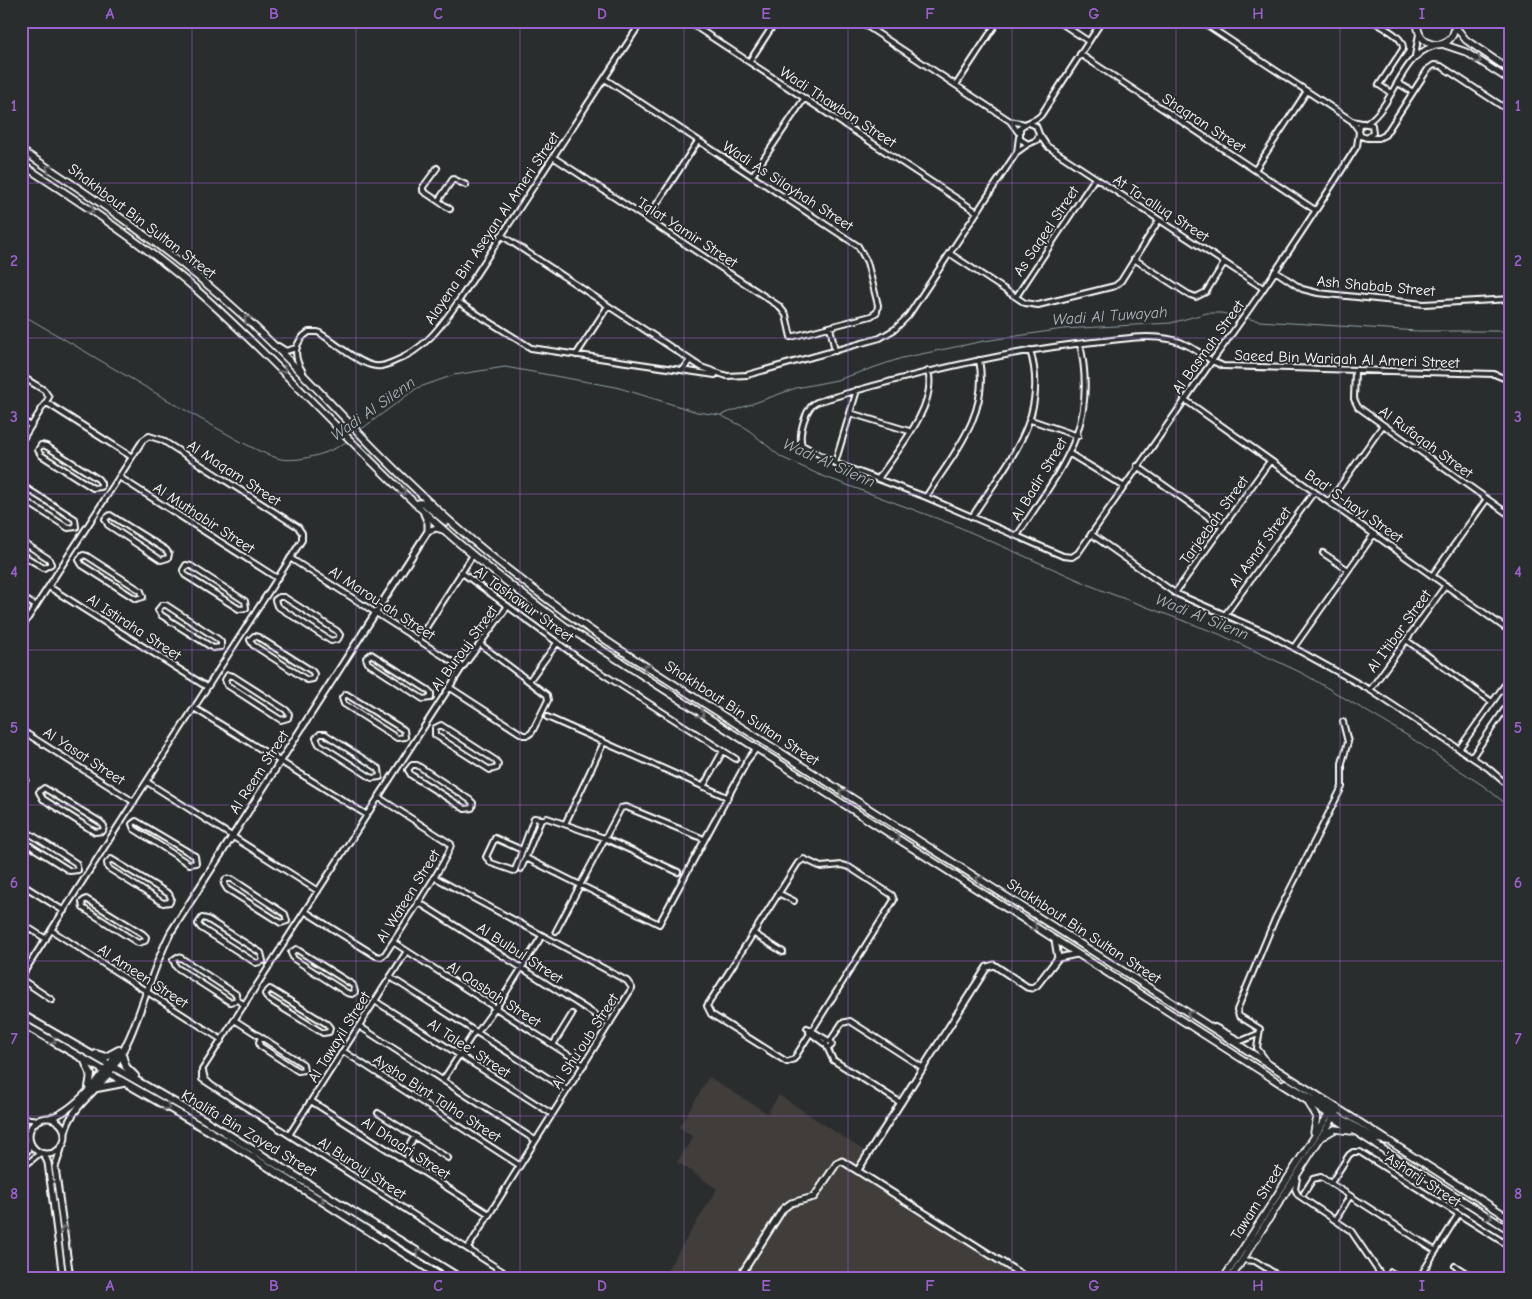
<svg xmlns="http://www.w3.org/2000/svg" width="1532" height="1299" font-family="'Comic Neue',sans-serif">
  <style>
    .built { fill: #3f3c3b }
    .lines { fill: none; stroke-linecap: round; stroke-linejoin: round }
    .stream { stroke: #91a1a6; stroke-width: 1 }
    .street-casing { stroke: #fff; stroke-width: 8 }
    .secondary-casing { stroke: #fff; stroke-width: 9 }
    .primary-casing { stroke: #fff; stroke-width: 9 }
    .highway-casing { stroke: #fff; stroke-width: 10 }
    .street { stroke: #2a2d2e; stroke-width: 4 }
    .secondary { stroke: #2a2d2e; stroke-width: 5 }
    .primary { stroke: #2a2d2e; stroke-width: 5.5 }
    .highway { stroke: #2a2d2e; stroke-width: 6 }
    .oneway { stroke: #6a6c6d }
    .grid { fill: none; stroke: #9c61cf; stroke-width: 1; stroke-opacity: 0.55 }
    .labels { text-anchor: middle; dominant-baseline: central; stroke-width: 4; stroke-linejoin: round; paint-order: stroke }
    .street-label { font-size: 15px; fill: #fff; stroke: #2a2d2e }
    .water-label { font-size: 16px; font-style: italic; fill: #acb8bc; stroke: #2a2d2e }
    .neatline { fill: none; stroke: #9c61cf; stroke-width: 2 }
    .grid-label { font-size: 16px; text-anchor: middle; font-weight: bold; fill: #9c61cf }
  </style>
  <rect width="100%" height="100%" fill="#2a2d2e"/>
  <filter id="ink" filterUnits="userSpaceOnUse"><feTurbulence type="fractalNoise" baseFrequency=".02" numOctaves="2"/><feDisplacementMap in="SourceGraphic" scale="10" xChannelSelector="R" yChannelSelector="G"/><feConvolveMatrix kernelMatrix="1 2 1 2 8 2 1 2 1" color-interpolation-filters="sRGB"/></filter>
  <g filter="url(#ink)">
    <!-- built -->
    <path class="built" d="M709 1077 767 1113 779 1095 866 1152 856 1169 1023 1278H662L717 1189 677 1162 693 1137 679 1127Z"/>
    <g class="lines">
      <!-- stream -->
      <path class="stream" d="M21 314C80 348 139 384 199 418 223 431 250 449 277 458 295 464 334 453 348 440
        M1245 318 1260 321 1418 331H1511
        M721 415 796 388 837 380 902 358 984 341 1063 329 1171 323 1207 313H1221L1241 317
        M359 431 417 388 454 375 505 367 616 387 697 412 720 415 746 428 781 457 820 475 952 524 1101 590 1219 634 1304 674 1408 736 1485 787 1511 808"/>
      <!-- street casing -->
      <g class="street-casing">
        <path id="street" d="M687 21 977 212
          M859 21 1010 121 1018 132
          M1058 21 1088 41
          M1201 21 1352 121 1359 131
          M1373 21C1383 28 1404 36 1403 49L1379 85 1391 93
          M1080 54 1315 210
          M1415 56 1419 34
          M749 62 776 21
          M1398 83 1413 92
          M956 85 998 21
          M1010 121 1025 124
          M1352 121 1372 125 1373 133 1367 138 1361 136 1359 132 1360 126 1364 123
          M1029 123 1036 126 1039 134 1037 140 1028 144 1020 139V128C1026 121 1035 122 1041 115L1102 21
          M1367 123C1395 104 1400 56 1434 46
          M1359 132 1357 146C1311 219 1263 292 1212 361L1210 364 1078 553 1072 557 1063 556 926 497 835 463 802 445C798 434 806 406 817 402 907 375 999 352 1093 342 1117 340 1144 334 1169 339 1186 342 1198 352 1212 361L1223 366 1494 374 1511 381
          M1039 134 1047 146 1263 288
          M1369 138H1379L1385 135 1428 69 1434 65 1441 66 1511 112
          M1017 152 1019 137
          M553 157 779 306 786 315 791 337 871 316 877 312 878 305 867 262 858 246 605 79
          M437 168 423 187V191L450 209
          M1255 170 1307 91
          M752 176 804 99
          M438 201 453 179 466 185
          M647 219 698 141
          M501 235 701 367 727 376 747 375 880 338 895 329 908 316 1017 152 1028 144
          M949 253 1025 303 1038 305 1115 286 1121 281 1159 220
          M1134 259 1188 294 1196 297 1206 292 1224 263
          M1275 271 1302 289 1318 293 1424 304 1511 299
          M1016 297 1095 178
          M458 302 531 348 715 375
          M830 327 835 351
          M278 346 286 351 296 348
          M576 355 608 306
          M683 370 690 360
          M1355 371 1354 399 1358 407 1511 516
          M303 372C293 357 293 342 309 332H318C333 341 355 361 371 365 379 368 386 365 393 362 424 350 440 328 458 302L642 21
          M21 376 44 390 49 397 21 442
          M1184 399 1511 632
          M47 403 132 457
          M850 413 909 431
          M21 420 31 426
          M1031 420 1078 436
          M41 445 46 446 98 479 101 483V487L93 488 41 455 38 450Z
          M1070 454 1123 486
          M835 463 857 390
          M1137 466 1223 527
          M119 477 277 578
          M878 479C896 452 938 405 928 371
          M21 485 75 519 76 527 68 528 21 498
          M926 497C953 454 990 414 979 360
          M1329 502 1383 425
          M110 515 166 550 169 554 168 558 161 560 108 525 105 519Z
          M972 517C1006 463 1051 418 1030 350
          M1091 534 1175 593 1269 634 1370 690 1488 768 1511 788
          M1017 536C1060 469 1099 429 1080 344
          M21 541 49 559 51 564 44 568 21 554
          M1323 553 1348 570
          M83 555 87 556 141 591 143 597 136 599 82 565 79 560Z
          M290 558 462 668
          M186 565 191 566 245 601 246 608 239 609 185 575 183 570Z
          M461 572 581 660 736 759
          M1432 576 1487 499
          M49 587 207 687
          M1175 593 1270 461
          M21 597 36 606
          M279 597H284L337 631 340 635 338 639 331 641 277 606 275 600Z
          M162 605H166L218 639 221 642V647L213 648 161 615 158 610Z
          M1225 615 1314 492
          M21 629 143 440 149 436 162 440 298 527 302 533V540L21 977
          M254 636 258 637 312 671 314 674 313 679 307 680 253 645 250 640Z
          M418 640 473 555
          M1406 640 1492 702
          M1294 647 1374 534
          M371 654 428 690 431 693V698L423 699 368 663 366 658Z
          M228 675 233 676 286 710 289 714 288 718 281 720 227 685 225 680Z
          M529 681 557 643
          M449 687 523 735H528L532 732 548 700 547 695 480 644
          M1370 690 1446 585
          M346 694 404 730 405 737 397 738 344 704 342 698Z
          M194 708 367 815
          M547 717 727 797
          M441 725 495 760 498 764 497 768 490 770 435 735V728Z
          M21 730 134 802
          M320 734H325L379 769 380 777 372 778 319 744 316 738Z
          M1459 749 1511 676
          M1472 757 1511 700
          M746 762 756 749
          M412 765H417L470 800 473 803 472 808 465 809 411 775 408 770Z
          M21 772 26 779 21 783
          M147 782 318 891
          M703 787 723 751
          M44 788 100 822 104 826 103 831 95 832 43 799 39 792Z
          M136 821 195 856 196 863 189 864 134 829 132 824Z
          M565 824 604 742
          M21 828 76 863 78 870 70 871 21 840
          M522 850 495 838 486 857 491 863 514 871 515 870 534 818 542 819
          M526 858 659 924 745 765
          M111 859 169 894 171 898 170 902 163 903 108 868 107 863Z
          M804 859 821 867 842 865 849 867 892 895 894 900 794 1059 787 1062 711 1014 707 1006 798 863Z
          M521 869 541 820 547 818 604 838 678 872
          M434 877 627 981 632 988 468 1248
          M226 879H232L285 914 287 921 281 923 227 889 224 884Z
          M21 884 64 911
          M778 893 794 901
          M86 899 143 934 146 937 145 941 138 943 83 908 82 902Z
          M418 902 610 1024
          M306 912 376 956 381 957 385 954C395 939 452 854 451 844L378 797
          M202 918 207 919 261 953 263 961 256 963 201 928 198 924Z
          M21 923 46 939
          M51 930 222 1040
          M556 931 621 808 626 807 704 839
          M753 933 783 952
          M393 942 584 1065
          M296 949 353 985 355 992 352 994 347 993 294 959 291 953Z
          M390 977 567 1090
          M21 979 52 1000
          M270 989 327 1024 330 1028 329 1032 323 1033 268 999 265 994Z
          M237 1000 236 994 181 958 177 957 173 960 176 967 230 1002 237 1000 245 1005
          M375 1001 552 1114
          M496 1008 542 936
          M236 1021 261 1037
          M359 1026 535 1140
          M1215 1027 1241 1041 1258 1034
          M807 1028 829 1041
          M809 1032 826 1045
          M477 1033 495 1008
          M261 1037 303 1064 304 1070 298 1071 260 1046 259 1042Z
          M826 1044a3 3 0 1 1 6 0a3 3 0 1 1-6 0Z
          M830 1041 842 1023 850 1021 923 1068
          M553 1045 572 1014
          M827 1047 833 1060 901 1103
          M343 1051 519 1165
          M1265 1059 1257 1048 1260 1029 1239 1016 1237 1010 1275 919 1342 787V763L1348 742 1343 722
          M203 1071 205 1079 211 1085 513 1278
          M443 1080 475 1031
          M211 1085 202 1079V1070L462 668 508 606
          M311 1101 489 1214
          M378 1113 448 1158
          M21 1118 40 1120
          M21 1125 29 1136
          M289 1135 407 951
          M21 1160 28 1150 30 1141
          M407 1162 408 1147 415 1136
          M21 1169 40 1153
          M1297 1178 1295 1189 1298 1195 1351 1231 1383 1278
          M1331 1183 1349 1155 1353 1152H1360L1511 1247
          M1304 1193 1313 1179 1321 1177 1436 1251
          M1336 1219 1350 1196
          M1242 1260 1255 1261 1282 1278
          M1455 1266 1474 1278
          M1391 1272 1400 1278
          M1419 1278 1458 1215"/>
      </g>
      <!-- secondary casing -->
      <g class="secondary-casing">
        <path id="secondary" d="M428 531 436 528 443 530
          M1055 940 1058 958
          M29 1136a18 18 0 1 1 36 0a18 18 0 1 1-36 0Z
          M49 1118C75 1112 105 1073 118 1051
          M65 1133C70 1109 93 1094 108 1075 138 1036 147 977 171 932L428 531V523L424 514
          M61 1149 55 1167 70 1278
          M44 1154 48 1163 63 1278
          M858 1170 987 967 994 965 1027 987 1032 988 1037 985 1058 958 1077 954
          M739 1278 783 1209 791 1203 814 1197 837 1163 842 1161 1027 1278"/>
      </g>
      <!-- primary casing -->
      <g class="primary-casing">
        <path id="primary" d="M1418 21C1414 49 1453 54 1455 26
          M1454 25 1466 40 1511 71
          M1442 44 1466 52 1511 81
          M21 150C98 200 173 252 241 314 299 366 350 427 407 481 472 545 543 599 619 649L1511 1219
          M21 164C83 204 144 244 199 292 277 361 345 439 421 509 466 552 515 589 565 626L1511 1231
          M418 507 419 503H423L446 522
          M1285 1083 1333 1111
          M1309 1104 1317 1117 1314 1132
          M1333 1113 1376 1139 1388 1141
          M1323 1136 1335 1129 1351 1131
          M1224 1278 1334 1106
          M1231 1278 1339 1109"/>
      </g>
      <!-- highway casing -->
      <g class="highway-casing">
        <path id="highway" d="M21 1014 205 1120 460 1278
          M21 1023 232 1144 443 1278
          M121 1052 126 1067 135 1076
          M96 1054 106 1057 119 1050
          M85 1061 91 1075 89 1087
          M97 1088 123 1083"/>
      </g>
      <!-- street -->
      <use href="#street" class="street"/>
      <!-- secondary -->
      <use href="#secondary" class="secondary"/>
      <!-- primary -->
      <use href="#primary" class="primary"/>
      <!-- highway -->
      <use href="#highway" class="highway"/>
    </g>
    <!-- one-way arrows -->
    <defs><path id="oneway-chevron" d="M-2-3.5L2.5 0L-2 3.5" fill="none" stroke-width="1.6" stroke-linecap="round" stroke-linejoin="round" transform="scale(1.25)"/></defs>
    <g class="oneway">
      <use href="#oneway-chevron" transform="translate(1478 60) rotate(34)"/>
      <use href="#oneway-chevron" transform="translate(49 168) rotate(-147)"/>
      <use href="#oneway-chevron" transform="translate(91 210) rotate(34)"/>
      <use href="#oneway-chevron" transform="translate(247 319) rotate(-137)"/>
      <use href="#oneway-chevron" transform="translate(283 370) rotate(45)"/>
      <use href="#oneway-chevron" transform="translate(403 492) rotate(44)"/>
      <use href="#oneway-chevron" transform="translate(646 667) rotate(-147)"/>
      <use href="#oneway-chevron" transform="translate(701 714) rotate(33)"/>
      <use href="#oneway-chevron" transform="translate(842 792) rotate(-147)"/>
      <use href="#oneway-chevron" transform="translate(897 839) rotate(33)"/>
      <use href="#oneway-chevron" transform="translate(979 879) rotate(-147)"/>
      <use href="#oneway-chevron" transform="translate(1034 927) rotate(33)"/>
      <use href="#oneway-chevron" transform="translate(1190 1014) rotate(-147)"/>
      <use href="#oneway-chevron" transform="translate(53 1041) rotate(30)"/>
      <use href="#oneway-chevron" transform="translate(167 1107) rotate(30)"/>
      <use href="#oneway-chevron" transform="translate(321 1200) rotate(33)"/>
      <use href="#oneway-chevron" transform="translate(1489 1217) rotate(32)"/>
      <use href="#oneway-chevron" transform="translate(64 1229) rotate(-98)"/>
      <use href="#oneway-chevron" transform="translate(419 1252) rotate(-149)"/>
    </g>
  </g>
  <!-- grid -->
  <path class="grid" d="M192 21V1278M356 21V1278M520 21V1278M684 21V1278M848 21V1278M1012 21V1278M1176 21V1278M1340 21V1278M21 183H1511M21 338H1511M21 494H1511M21 650H1511M21 805H1511M21 961H1511M21 1116H1511"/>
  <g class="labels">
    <!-- street labels -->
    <g class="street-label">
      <text transform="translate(838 107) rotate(33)">Wadi Thawban Street</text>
      <text transform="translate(1204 123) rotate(33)">Shaqran Street</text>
      <text transform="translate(788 186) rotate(33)">Wadi As Silayhah Street</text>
      <text transform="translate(1161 208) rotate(33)">At Ta-alluq Street</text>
      <text transform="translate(142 221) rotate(37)">Shakhbout Bin Sultan Street</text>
      <text transform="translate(492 228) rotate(-56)">Alayena Bin Aseyan Al Ameri Street</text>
      <text transform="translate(1046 231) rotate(-56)">As Saqeel Street</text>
      <text transform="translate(687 232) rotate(33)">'Iqlat Yamir Street</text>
      <text transform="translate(1376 286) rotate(5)">Ash Shabab Street</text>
      <text transform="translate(1208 347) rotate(-54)">Al Basmah Street</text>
      <text transform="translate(1347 359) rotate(2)">Saeed Bin Wariqah Al Ameri Street</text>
      <text transform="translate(1426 442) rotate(36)">Al Rufaqah Street</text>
      <text transform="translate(234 473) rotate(33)">Al Maqam Street</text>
      <text transform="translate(1039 479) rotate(-59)">Al Badir Street</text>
      <text transform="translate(1354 506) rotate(35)">Bad' S-hayl Street</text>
      <text transform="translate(204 518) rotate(33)">Al Muthabir Street</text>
      <text transform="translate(1214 520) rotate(-54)">Tarjeebah Street</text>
      <text transform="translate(1260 547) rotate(-54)">Al Asnaf Street</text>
      <text transform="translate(382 603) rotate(33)">Al Marou-ah Street</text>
      <text transform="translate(524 604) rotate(36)">Al Tashawur Street</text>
      <text transform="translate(134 627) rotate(33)">Al Istiraha Street</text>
      <text transform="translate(1399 631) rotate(-54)">Al I'tibar Street</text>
      <text transform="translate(464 648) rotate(-54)">Al Burouj Street</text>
      <text transform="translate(742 713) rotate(33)">Shakhbout Bin Sultan Street</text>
      <text transform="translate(84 756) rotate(33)">Al Yasat Street</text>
      <text transform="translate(259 772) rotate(-57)">Al Reem Street</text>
      <text transform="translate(408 896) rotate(-58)">Al Wateen Street</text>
      <text transform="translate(1084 931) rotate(33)">Shakhbout Bin Sultan Street</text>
      <text transform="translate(520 953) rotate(33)">Al Bulbul Street</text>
      <text transform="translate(143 976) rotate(33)">Al Ameen Street</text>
      <text transform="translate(494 994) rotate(33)">Al Qasbah Street</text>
      <text transform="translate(339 1037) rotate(-58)">Al Tawayil Street</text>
      <text transform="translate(585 1041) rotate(-57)">Al Shu'oub Street</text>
      <text transform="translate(469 1048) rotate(33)">Al Talee' Street</text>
      <text transform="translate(437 1098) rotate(33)">Aysha Bint Talha Street</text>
      <text transform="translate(249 1133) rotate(31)">Khalifa Bin Zayed Street</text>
      <text transform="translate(406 1148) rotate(33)">Al Dhaari Street</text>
      <text transform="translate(362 1168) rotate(33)">Al Burouj Street</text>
      <text transform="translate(1422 1179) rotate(33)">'Asharij Street</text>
      <text transform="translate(1257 1202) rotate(-58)">Tawam Street</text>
    </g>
    <!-- water labels -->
    <g class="water-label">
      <text transform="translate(1110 316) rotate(-4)">Wadi Al Tuwayah</text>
      <text transform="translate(373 409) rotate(-35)">Wadi Al Silenn</text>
      <text transform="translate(829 463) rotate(24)">Wadi Al Silenn</text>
      <text transform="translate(1202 617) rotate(22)">Wadi Al Silenn</text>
    </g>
  </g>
  <!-- margin -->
  <rect width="1532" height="1299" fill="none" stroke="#2a2d2e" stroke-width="55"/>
  <rect x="28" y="28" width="1476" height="1244" class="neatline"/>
  <g class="grid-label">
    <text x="110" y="19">A</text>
    <text x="274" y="19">B</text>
    <text x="438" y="19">C</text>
    <text x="602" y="19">D</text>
    <text x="766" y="19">E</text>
    <text x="930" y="19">F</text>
    <text x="1094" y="19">G</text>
    <text x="1258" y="19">H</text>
    <text x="1422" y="19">I</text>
    <text x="14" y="111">1</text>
    <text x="1518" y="111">1</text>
    <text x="14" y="266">2</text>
    <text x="1518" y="266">2</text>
    <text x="14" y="422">3</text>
    <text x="1518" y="422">3</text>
    <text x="14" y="577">4</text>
    <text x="1518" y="577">4</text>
    <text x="14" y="733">5</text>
    <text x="1518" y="733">5</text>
    <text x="14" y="888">6</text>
    <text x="1518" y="888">6</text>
    <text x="14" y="1044">7</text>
    <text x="1518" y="1044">7</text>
    <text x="14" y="1199">8</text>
    <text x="1518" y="1199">8</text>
    <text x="110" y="1291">A</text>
    <text x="274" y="1291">B</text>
    <text x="438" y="1291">C</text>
    <text x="602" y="1291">D</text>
    <text x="766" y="1291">E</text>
    <text x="930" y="1291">F</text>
    <text x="1094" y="1291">G</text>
    <text x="1258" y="1291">H</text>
    <text x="1422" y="1291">I</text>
  </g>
</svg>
